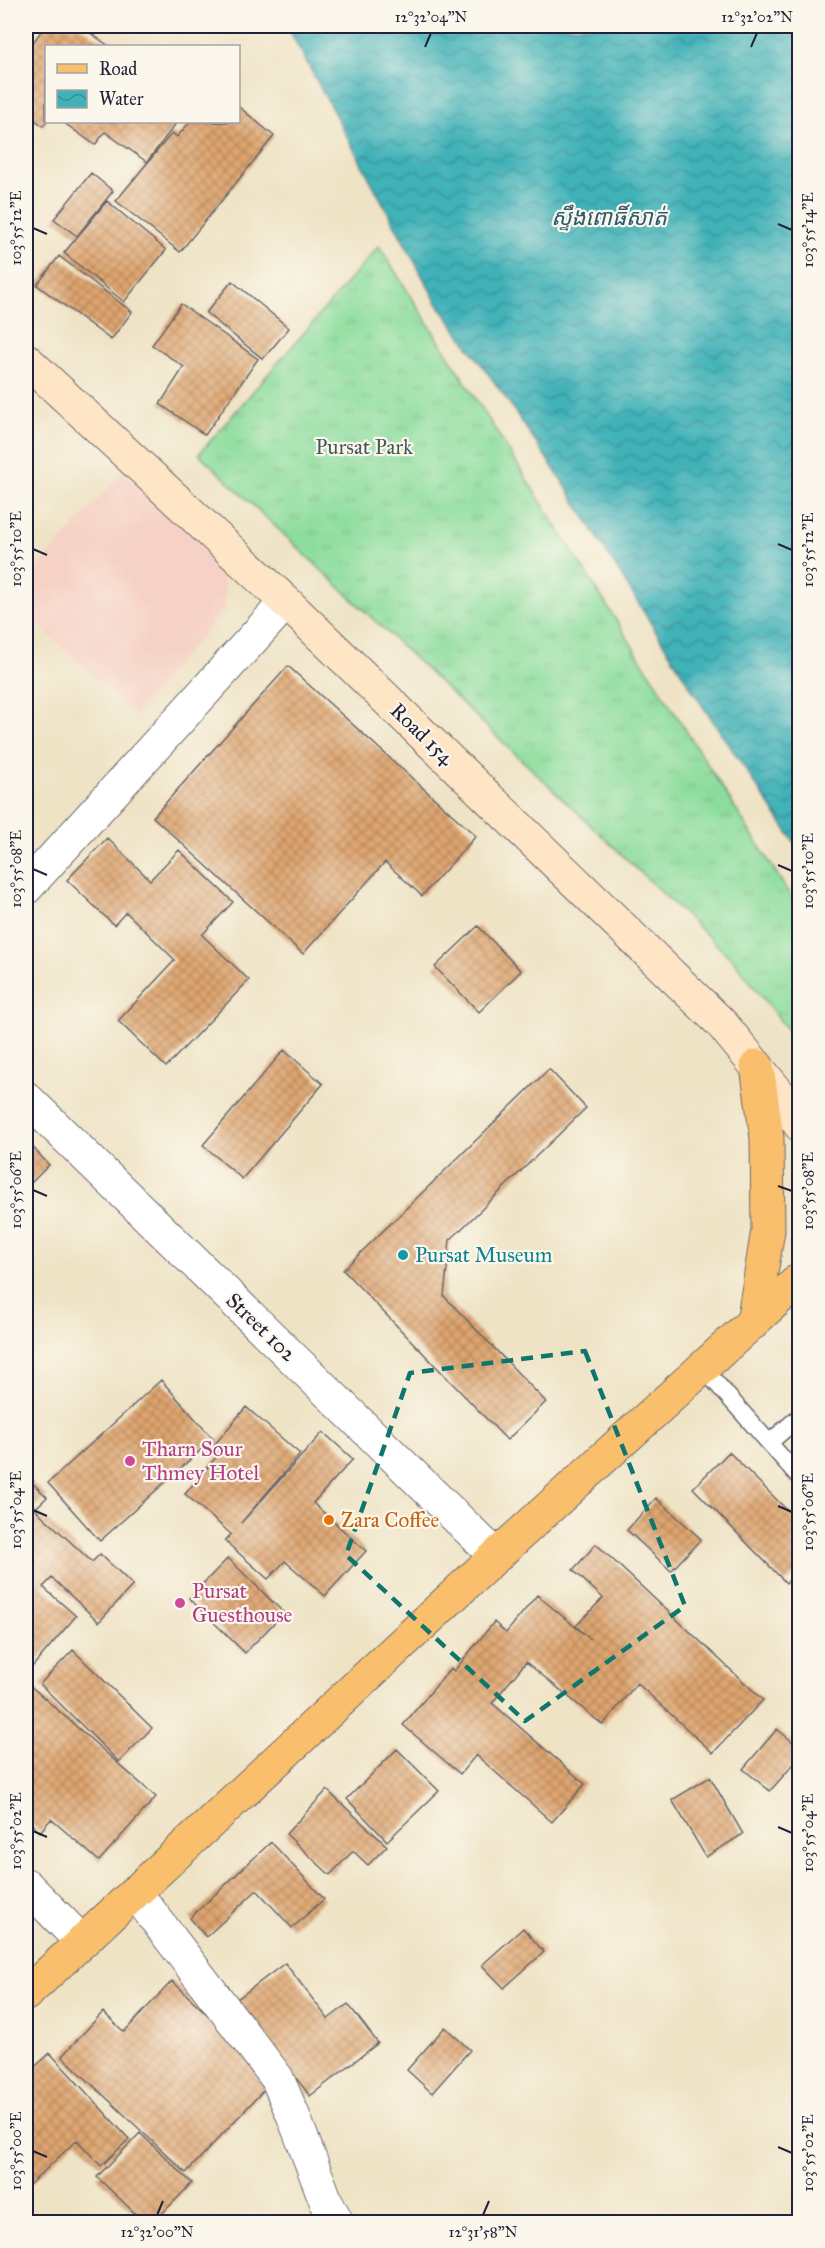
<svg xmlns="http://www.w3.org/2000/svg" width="825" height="2248" font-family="'IM FELL Great Primer','Noto Sans Khmer',serif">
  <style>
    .built { fill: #f6d1c5 }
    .grass { fill: url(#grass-tufts); stroke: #57806c; stroke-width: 1.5 }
    .water { fill: url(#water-waves); stroke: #326a7a; stroke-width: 1.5 }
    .building { fill: url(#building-cross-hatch) }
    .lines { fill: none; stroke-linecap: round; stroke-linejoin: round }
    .service-casing { stroke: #6a666b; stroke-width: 19 }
    .minor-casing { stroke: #6a666b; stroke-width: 35 }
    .tertiary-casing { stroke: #6a666b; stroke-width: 35 }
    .secondary-casing { stroke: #6a666b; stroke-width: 35 }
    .primary-casing { stroke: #6a666b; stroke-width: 35 }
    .service { stroke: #fff; stroke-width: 16 }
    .minor { stroke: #fff; stroke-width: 33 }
    .tertiary { stroke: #fff; stroke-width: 33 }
    .secondary { stroke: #fde5c5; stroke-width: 33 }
    .primary { stroke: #f9bf6d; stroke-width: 33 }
    .marked { fill: none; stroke: #0f766e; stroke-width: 4.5; stroke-dasharray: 12 8; stroke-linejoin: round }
    .ticks { fill: none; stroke: #22223b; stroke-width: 2 }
    .culture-dot { fill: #0f9aa8; stroke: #fbf7ec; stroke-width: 2 }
    .hotel-dot { fill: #d1479c; stroke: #fbf7ec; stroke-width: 2 }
    .food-dot { fill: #e8710a; stroke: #fbf7ec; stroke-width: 2 }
    .labels { text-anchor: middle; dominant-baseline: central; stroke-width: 4.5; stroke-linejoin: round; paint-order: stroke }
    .park-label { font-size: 21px; fill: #425a58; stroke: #fbf7ec }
    .street-label { font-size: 21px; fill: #22223b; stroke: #fbf7ec }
    .culture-label { font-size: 21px; fill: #0d838f; stroke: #fbf7ec; text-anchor: start }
    .hotel-label { font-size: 21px; fill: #b23c85; stroke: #fbf7ec; text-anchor: start }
    .food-label { font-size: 21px; fill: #c56008; stroke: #fbf7ec; text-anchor: start }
    .water-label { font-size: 22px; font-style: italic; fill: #2e5c6d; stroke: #fbf7ec }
    .neatline { fill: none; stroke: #22223b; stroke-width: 2 }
    .ticks-label { font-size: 15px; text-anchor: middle; fill: #22223b }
  </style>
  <defs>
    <pattern id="grass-tufts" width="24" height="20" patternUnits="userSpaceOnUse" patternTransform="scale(1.5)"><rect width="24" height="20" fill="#8cdd9c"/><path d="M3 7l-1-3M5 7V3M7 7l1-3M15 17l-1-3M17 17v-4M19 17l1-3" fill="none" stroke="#78bd87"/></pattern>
    <pattern id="water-waves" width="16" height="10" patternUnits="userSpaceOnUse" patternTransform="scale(1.5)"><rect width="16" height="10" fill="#41b2b8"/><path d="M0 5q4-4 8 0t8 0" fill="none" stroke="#369097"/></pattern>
    <pattern id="building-cross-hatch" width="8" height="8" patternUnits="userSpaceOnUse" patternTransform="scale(1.5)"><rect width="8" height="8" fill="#dfa56f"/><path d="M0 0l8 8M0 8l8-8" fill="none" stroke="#b4865c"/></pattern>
  </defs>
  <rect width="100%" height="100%" fill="#fbf7ec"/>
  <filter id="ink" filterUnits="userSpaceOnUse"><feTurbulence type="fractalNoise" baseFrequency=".0167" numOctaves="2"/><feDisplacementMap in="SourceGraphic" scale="12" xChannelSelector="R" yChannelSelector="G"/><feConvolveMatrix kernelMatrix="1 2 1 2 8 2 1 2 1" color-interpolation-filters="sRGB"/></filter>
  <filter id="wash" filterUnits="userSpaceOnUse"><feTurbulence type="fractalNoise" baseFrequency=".008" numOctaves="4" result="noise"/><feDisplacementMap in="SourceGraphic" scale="24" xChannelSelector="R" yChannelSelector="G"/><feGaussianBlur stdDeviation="1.35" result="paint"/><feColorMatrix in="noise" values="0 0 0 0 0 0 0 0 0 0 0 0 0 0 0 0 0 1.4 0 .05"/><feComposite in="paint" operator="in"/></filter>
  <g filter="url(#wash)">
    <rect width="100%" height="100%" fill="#efe3c5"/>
    <!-- built -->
    <path class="built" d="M122 472 217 558 223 577 225 596 224 609 135 714 26 614V581Z"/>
    <!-- grass -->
    <path class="grass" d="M379 246 799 909V1045L735 962 199 454Z"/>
    <!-- water -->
    <path class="water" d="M287 26H789L800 45 799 849 698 699 566 487 505 397 437 303Z"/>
    <g id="blocks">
      <!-- building -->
      <path class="building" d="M45 26H80L109 46H46V122L43 126 26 113V90L34 78 26 72V52Z
        M238 106 274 136 180 252 116 201 172 133 177 137 190 122H238Z
        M63 122H177L147 162 105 132 95 145Z
        M91 173 113 191 77 236 54 219Z
        M107 201 166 250 124 302 64 253Z
        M59 256 132 312 111 340 37 285Z
        M232 281 289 328 263 359 206 313Z
        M181 304 258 359 205 435 160 404 184 367 152 345Z
        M288 666 476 836 422 896 385 862 303 954 153 817Z
        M107 838 150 880 179 850 233 902 202 935 249 980 166 1067 118 1021 175 960 126 912 114 925 67 880Z
        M478 926 521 971 479 1012 435 967Z
        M284 1050 323 1084 242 1179 203 1145Z
        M549 1069 586 1108 450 1240 444 1296 546 1402 507 1440 343 1270Z
        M26 1140 49 1165 26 1188Z
        M161 1380 213 1439 100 1541 48 1483Z
        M246 1407 300 1454 241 1523 323 1432 353 1459 313 1503 366 1551 325 1596 285 1561 268 1579 225 1541 231 1534 185 1494 217 1456 210 1450Z
        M729 1452 800 1523V1569L786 1583 693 1488Z
        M26 1477 47 1497 35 1509 92 1562 100 1554 133 1585 99 1622 52 1578 43 1587 76 1616 26 1674V1600L27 1601 33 1594 26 1587Z
        M656 1498 701 1539 671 1571 627 1530Z
        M596 1544 763 1700 713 1753 637 1683 603 1725 526 1662 492 1703 585 1784 552 1822 476 1755 460 1774 403 1725 451 1668 454 1671 494 1622 506 1633 537 1595 590 1639 576 1626 603 1598 573 1570Z
        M228 1558 284 1613 245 1653 189 1598Z
        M73 1650 152 1728 119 1762 40 1684Z
        M26 1682 156 1797 99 1861 51 1819 40 1832 26 1819Z
        M777 1729 800 1748V1757L770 1791 743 1769Z
        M397 1749 439 1791 387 1841 347 1799Z
        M710 1777 743 1834 706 1857 672 1800Z
        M327 1790 387 1846 368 1865 353 1851 330 1875 286 1834Z
        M271 1842 324 1899 292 1928 257 1890 206 1937 190 1918Z
        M523 1928 544 1952 504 1988 482 1965Z
        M285 1963 328 2019 348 2004 378 2043 310 2096 236 2000Z
        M172 1981 275 2078 186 2173 62 2056 103 2012 124 2032Z
        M445 2027 470 2050 432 2093 407 2070Z
        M50 2053 129 2139 101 2166 77 2140 26 2188V2075Z
        M140 2133 192 2183 154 2222H144L97 2177Z"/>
    </g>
  </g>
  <g filter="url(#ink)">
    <use href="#blocks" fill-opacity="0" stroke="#6a666b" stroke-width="1.5"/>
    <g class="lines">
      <!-- service casing -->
      <g class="service-casing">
        <path id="service" d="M703 1368 800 1478
          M769 1443 800 1416"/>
      </g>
      <!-- minor casing -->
      <g class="minor-casing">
        <path id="minor" d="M26 888 286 602
          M26 1098 496 1556
          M135 1892 277 2078 293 2115 326 2201 337 2222"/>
      </g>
      <!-- tertiary casing -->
      <g class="tertiary-casing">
        <path id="tertiary" d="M26 1885 82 1942"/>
      </g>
      <!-- secondary casing -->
      <g class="secondary-casing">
        <path id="secondary" d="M26 360 286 602 721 1023 780 1095 800 1125"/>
      </g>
      <!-- primary casing -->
      <g class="primary-casing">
        <path id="primary" d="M753 1323 768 1230 767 1138 757 1066
          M26 1994 496 1556 800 1279"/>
      </g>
      <!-- service -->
      <use href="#service" class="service"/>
      <!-- minor -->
      <use href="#minor" class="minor"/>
      <!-- tertiary -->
      <use href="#tertiary" class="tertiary"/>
      <!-- secondary -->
      <use href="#secondary" class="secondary"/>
      <!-- primary -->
      <use href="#primary" class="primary"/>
    </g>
  </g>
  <!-- marked area -->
  <path class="marked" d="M585 1351 685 1606 525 1721 346 1555 410 1373Z"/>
  <!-- ticks -->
  <path class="ticks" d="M425 47 431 33M751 47 757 33M778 224 792 230M33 228 47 234M778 544 792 550M33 549 47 555M778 865 792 871M33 869 47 875M778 1186 792 1191M33 1190 47 1196M778 1506 792 1512M33 1510 47 1516M778 1827 792 1833M33 1831 47 1837M778 2147 792 2153M33 2151 47 2157M157 2215 163 2201M483 2215 489 2201"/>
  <!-- markers -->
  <circle class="culture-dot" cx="403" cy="1255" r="6"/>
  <g class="hotel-dot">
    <circle cx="130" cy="1461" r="6"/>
    <circle cx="180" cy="1603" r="6"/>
  </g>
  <circle class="food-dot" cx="329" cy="1520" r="6"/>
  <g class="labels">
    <!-- park labels -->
    <g class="park-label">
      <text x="364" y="447">Pursat Park</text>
    </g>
    <!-- street labels -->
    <g class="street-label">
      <text transform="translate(422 734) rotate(44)">Road 154</text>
      <text transform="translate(261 1327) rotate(44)">Street 102</text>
    </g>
    <!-- culture labels -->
    <g class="culture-label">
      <text x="415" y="1255">Pursat Museum</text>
    </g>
    <!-- hotel labels -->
    <g class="hotel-label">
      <text x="142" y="1449">Tharn Sour<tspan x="142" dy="24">Thmey Hotel</tspan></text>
      <text x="192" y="1591">Pursat<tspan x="192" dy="24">Guesthouse</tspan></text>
    </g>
    <!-- food labels -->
    <g class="food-label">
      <text x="341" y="1520">Zara Coffee</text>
    </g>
    <!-- water labels -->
    <g class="water-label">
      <text x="609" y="217">ស្ទឹងពោធិ៍សាត់</text>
    </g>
  </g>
  <!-- margin -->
  <rect width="825" height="2248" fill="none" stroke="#fbf7ec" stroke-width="66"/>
  <!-- legend -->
  <rect x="45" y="45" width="195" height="78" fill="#fbf7ec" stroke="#a4a2a5" stroke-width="1.5"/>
  <rect x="57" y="64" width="30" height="9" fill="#f9bf6d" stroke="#a4a2a5" stroke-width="1.5"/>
  <text x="99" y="75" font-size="18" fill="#22223b">Road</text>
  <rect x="57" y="90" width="30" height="18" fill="url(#water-waves)" stroke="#a4a2a5" stroke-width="1.5"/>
  <text x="99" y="105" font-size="18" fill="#22223b">Water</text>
  <rect x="33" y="33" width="759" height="2182" class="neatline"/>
  <g class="ticks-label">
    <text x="431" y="22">12°32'04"N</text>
    <text x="757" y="22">12°32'02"N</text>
    <text transform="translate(16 228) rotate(-90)" y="5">103°55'12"E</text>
    <text transform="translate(808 230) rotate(-90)" y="5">103°55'14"E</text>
    <text transform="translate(16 549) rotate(-90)" y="5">103°55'10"E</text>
    <text transform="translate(808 550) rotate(-90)" y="5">103°55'12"E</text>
    <text transform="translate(16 869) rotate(-90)" y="5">103°55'08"E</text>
    <text transform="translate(808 871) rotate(-90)" y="5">103°55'10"E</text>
    <text transform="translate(16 1190) rotate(-90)" y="5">103°55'06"E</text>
    <text transform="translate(808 1191) rotate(-90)" y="5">103°55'08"E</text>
    <text transform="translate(16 1510) rotate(-90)" y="5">103°55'04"E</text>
    <text transform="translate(808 1512) rotate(-90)" y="5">103°55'06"E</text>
    <text transform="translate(16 1831) rotate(-90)" y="5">103°55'02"E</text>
    <text transform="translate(808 1833) rotate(-90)" y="5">103°55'04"E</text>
    <text transform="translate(16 2151) rotate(-90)" y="5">103°55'00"E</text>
    <text transform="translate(808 2153) rotate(-90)" y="5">103°55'02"E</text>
    <text x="157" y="2237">12°32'00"N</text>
    <text x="483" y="2237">12°31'58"N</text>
  </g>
</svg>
